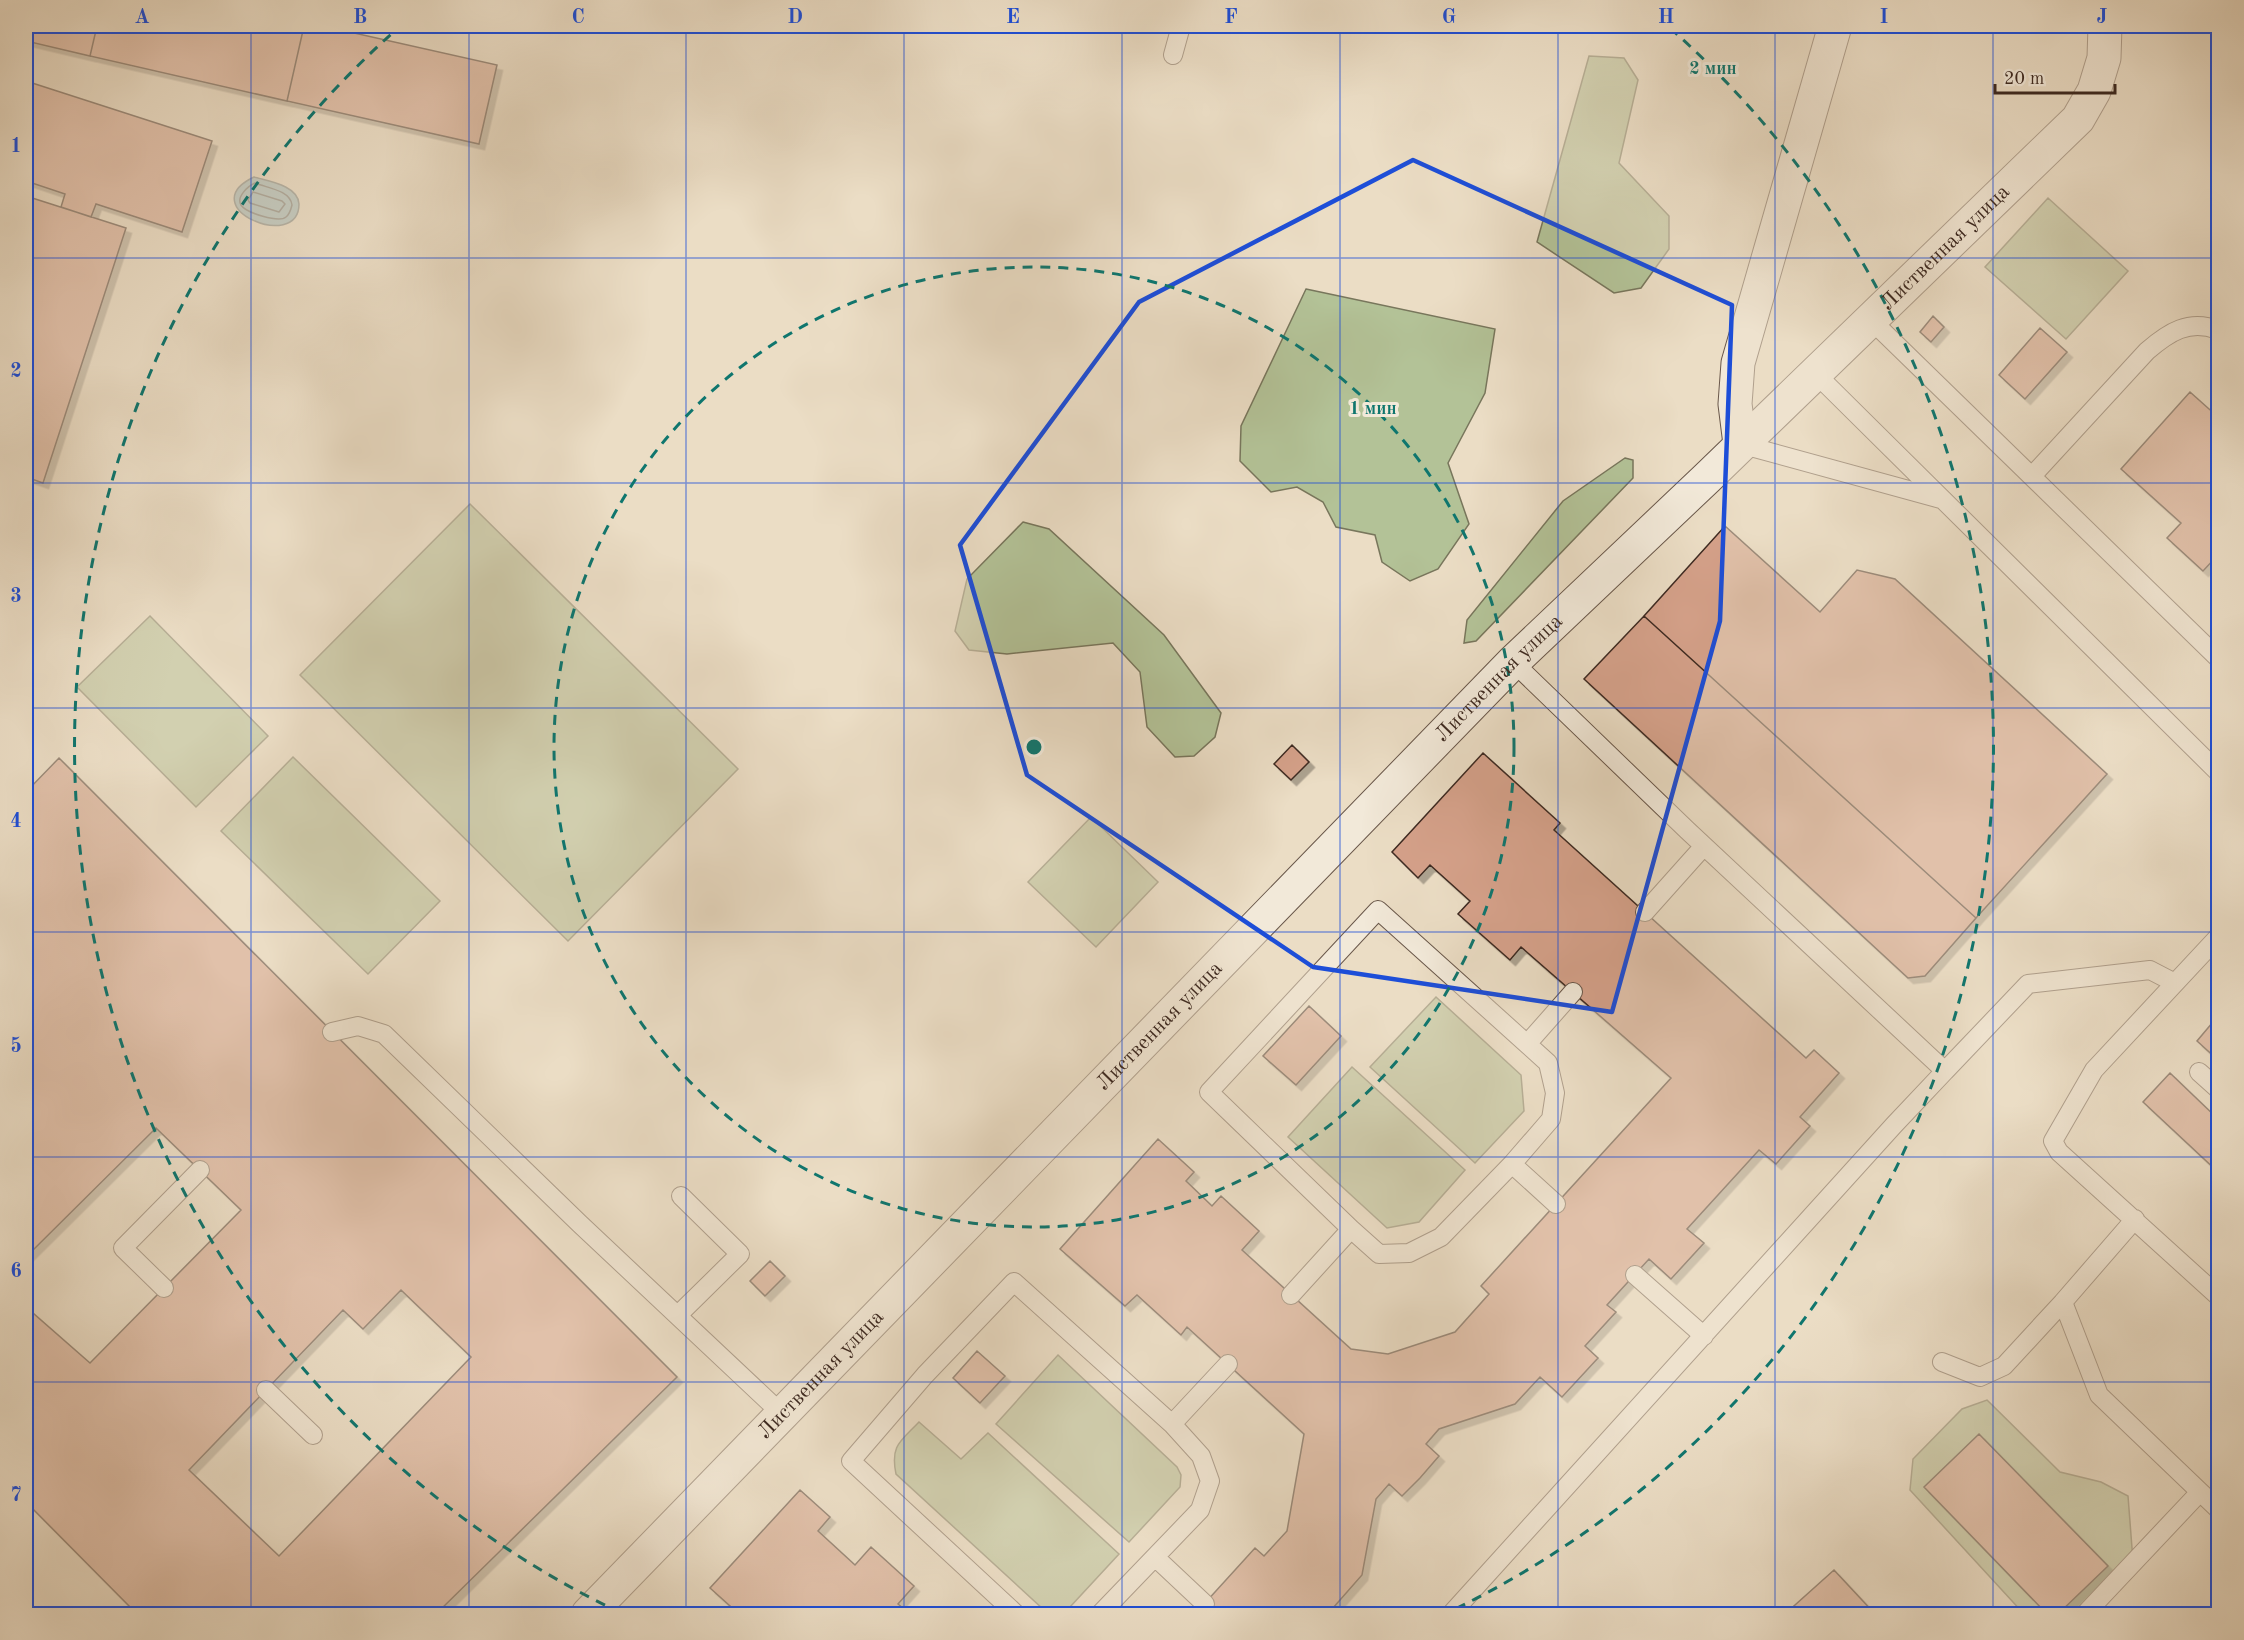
<svg xmlns="http://www.w3.org/2000/svg" width="2244" height="1640" font-family="'Old Standard TT',serif">
  <style>
    .green { fill: #b3c297; stroke: #78765c; stroke-width: 1.5 }
    .water { fill: #9cbabe; stroke: #76807f; stroke-width: 1.5 }
    .lines { fill: none; stroke-linecap: round; stroke-linejoin: round }
    .shore { stroke: #6d7270; stroke-width: 1.5 }
    .building { fill: #d5a18a; stroke: #3e2a21; stroke-width: 1.5; fill-rule: evenodd; filter: url(#shadow) }
    .service-casing { stroke: #69574a; stroke-width: 20 }
    .minor-casing { stroke: #69574a; stroke-width: 35 }
    .service { stroke: #f2e9d9; stroke-width: 18 }
    .minor { stroke: #f2e9d9; stroke-width: 33 }
    .marked { fill: none; stroke: #1d4ed8; stroke-width: 4.5; stroke-linejoin: round }
    .grid { fill: none; stroke: #1d4ed8; stroke-width: 1.5; stroke-opacity: 0.55 }
    .ring { fill: none; stroke: #0f766e; stroke-width: 3; stroke-dasharray: 10 8 }
    .labels { text-anchor: middle; dominant-baseline: central; stroke-width: 6; stroke-linejoin: round; paint-order: stroke }
    .street-label { font-size: 21px; fill: #3e2a21; stroke: #f2e9d9 }
    .centre { fill: #0f766e; stroke: #f2e9d9; stroke-width: 3 }
    .ring-label { font-size: 18px; text-anchor: middle; font-weight: bold; fill: #0f766e; stroke: #f2e9d9; stroke-width: 6; stroke-linejoin: round; paint-order: stroke }
    .neatline { fill: none; stroke: #1d4ed8; stroke-width: 2 }
    .grid-label { font-size: 20px; text-anchor: middle; font-weight: bold; fill: #1d4ed8 }
  </style>
  <defs>
    <filter id="shadow"><feDropShadow dx="5.5" dy="5.5" stdDeviation="0" flood-color="#0004"/></filter>
  </defs>
  <rect width="100%" height="100%" fill="#ebddc5"/>
  <filter id="stains"><feTurbulence type="fractalNoise" baseFrequency=".00333" numOctaves="4"/><feColorMatrix values="0 0 0 0 .2 0 0 0 0 .09 0 0 0 0 .02 0 0 0 .5 -.17"/></filter>
  <radialGradient id="worn" r=".72"><stop offset=".6" stop-color="#630" stop-opacity="0"/><stop offset="1" stop-color="#630" stop-opacity=".3"/></radialGradient>
  <!-- green -->
  <path class="green" d="M1589 56 1624 58 1638 80 1619 163 1669 216V249L1641 288 1614 293 1537 242Z
    M2048 198 2128 271 2066 339 1985 267Z
    M1306 289 1495 329 1485 393 1448 463 1469 524 1438 569 1410 581 1382 562 1375 535 1336 527 1323 502 1297 487 1271 492 1240 461 1241 426Z
    M1625 458 1633 460V478L1476 641 1464 643 1467 620 1563 501Z
    M470 504 738 769 568 941 300 675Z
    M1023 522 1049 529 1164 635 1221 713 1215 737 1194 756 1175 757 1147 727 1140 672 1113 643 1007 654 969 650 955 631 967 579Z
    M150 616 268 736 196 807 77 687Z
    M293 757 440 901 368 974 221 831Z
    M1091 817 1158 882 1096 947 1028 882Z
    M1436 997 1521 1075 1524 1111 1475 1163 1370 1067Z
    M1352 1067 1465 1170 1419 1222 1387 1228 1288 1137Z
    M1058 1355 1177 1467 1181 1475 1180 1487 1129 1542 996 1424Z
    M1987 1400 2060 1472 2101 1482 2128 1496 2134 1574 2096 1614H2024L1910 1490 1913 1459 1962 1409Z
    M919 1422 961 1459 988 1433 1119 1554 1069 1608 1054 1612 1043 1609 896 1474C890 1445 901 1441 919 1422Z"/>
  <!-- water -->
  <path class="water" d="M254 177C267 181 298 185 299 204 299 253 191 207 254 177Z"/>
  <g class="lines">
    <!-- shore -->
    <path class="shore" d="M255 183C267 188 290 190 292 205 291 209 290 214 286 217 279 223 246 213 241 205 236 197 248 186 255 183Z
      M253 192 282 201 285 204 279 212 250 203 248 200Z"/>
  </g>
  <!-- building -->
  <path class="building" d="M26 26H97L90 56 26 41Z
    M97 26H304L287 101 90 56Z
    M304 26H323L497 65 479 144 287 101Z
    M26 81 212 141 182 232 96 204 91 217 61 207 65 194 26 181Z
    M26 196 126 228 43 483 26 477Z
    M1933 316 1944 327 1931 342 1920 332Z
    M2040 328 2067 352 2025 399 1999 375Z
    M2190 392 2218 417V559L2216 557 2203 571 2167 538 2181 523 2121 469Z
    M1725 526 1820 612 1857 570 1895 579 2107 774 1976 918 1644 616Z
    M1644 616 1976 918 1925 976 1908 978 1584 679Z
    M1292 745 1309 762 1291 780 1274 764Z
    M1483 753 1560 823 1554 830 1806 1058 1814 1050 1839 1073 1800 1117 1810 1126 1776 1164 1759 1150 1687 1229 1704 1243 1671 1279 1649 1259 1607 1305 1616 1312 1585 1346 1598 1358 1562 1397 1540 1377 1515 1404 1439 1429 1426 1444 1439 1456 1420 1478 1402 1496 1389 1484 1376 1499 1362 1575 1333 1608 1340 1614H1195L1255 1548 1264 1556 1287 1531 1304 1434 1187 1327 1181 1335 1137 1295 1125 1306 1060 1249 1158 1139 1194 1172 1186 1181 1212 1206 1221 1196 1259 1231 1242 1250 1351 1349 1388 1354 1455 1332 1489 1294 1481 1286 1671 1078 1521 947 1510 960 1458 914 1470 901 1430 865 1418 878 1392 852Z
    M59 758 677 1377 436 1614H137L26 1502V1307L90 1363 241 1210 156 1128 26 1257V792ZM401 1290 471 1357 279 1556 189 1470 343 1310 363 1329Z
    M1309 1006 1341 1036 1296 1085 1263 1056Z
    M2218 1016V1060L2197 1041Z
    M2170 1073 2218 1119V1172L2143 1102Z
    M770 1261 785 1276 765 1296 750 1281Z
    M977 1351 1005 1376 980 1403 953 1378Z
    M1979 1434 2108 1566 2058 1614H2047L1924 1487Z
    M800 1490 830 1517 818 1531 855 1565 871 1547 914 1586 898 1604 910 1614H739L710 1588Z
    M1834 1570 1875 1614H1785Z"/>
  <g class="lines">
    <!-- service casing -->
    <g class="service-casing">
      <path id="service" d="M1173 55 1181 26
        M1870 319 2218 658
        M1814 372 2218 772
        M1740 444 1941 499
        M2032 476 2147 351C2169 332 2189 319 2218 330
        M1513 662 1687 830 1945 1071 2028 984 2150 970 2175 983
        M1645 912 1704 846
        M2218 937 2094 1070 2053 1141 2059 1152 2218 1296
        M332 1032 358 1026 384 1034 580 1224 782 1414
        M2199 1072 2218 1089
        M1512 1164 1556 1204
        M2135 1219 2063 1302 2099 1395 2218 1509
        M1351 1229 1209 1092 1378 910 1527 1044
        M1635 1275 1704 1336
        M164 1288 123 1248 200 1170
        M1291 1295 1351 1229 1379 1254 1409 1253 1441 1237 1512 1164 1551 1119 1555 1093 1548 1063 1527 1044 1573 992
        M678 1315 740 1254 681 1196
        M1942 1362 1980 1377 2004 1366 2063 1302
        M266 1390 313 1435
        M1155 1557 1205 1604
        M1016 1614 851 1461 925 1375 1014 1282 1172 1424
        M1100 1614 1200 1510 1210 1481 1201 1456 1172 1424 1228 1364
        M1451 1614 1894 1125 1945 1071
        M2085 1614 2200 1492"/>
    </g>
    <!-- minor casing -->
    <g class="minor-casing">
      <g id="minor">
        <path d="M1740 444 1735 404 1738 363 1835 26"/>
        <path id="s1" d="M588 1614 1513 662 1707 478 2078 119 2094 91 2104 58 2105 26"/>
      </g>
    </g>
    <!-- service -->
    <use href="#service" class="service"/>
    <!-- minor -->
    <use href="#minor" class="minor"/>
  </g>
  <!-- marked area -->
  <path d="M0 0H2244V1640H0ZM1413 160 1732 305 1720 621 1612 1012 1313 967 1027 775 960 545 1139 302Z" fill="#ebddc5" fill-opacity=".55" fill-rule="evenodd"/>
  <path class="marked" d="M1413 160 1732 305 1720 621 1612 1012 1313 967 1027 775 960 545 1139 302Z"/>
  <!-- grid -->
  <path class="grid" d="M251 26V1614M469 26V1614M686 26V1614M904 26V1614M1122 26V1614M1340 26V1614M1558 26V1614M1775 26V1614M1993 26V1614M26 258H2218M26 483H2218M26 708H2218M26 932H2218M26 1157H2218M26 1382H2218"/>
  <!-- distance rings -->
  <g class="ring">
    <circle cx="1034" cy="747" r="480"/>
    <path d="M621 1613A960 960 0 0 1 398 28M1670 28A960 960 0 0 1 1447 1613"/>
  </g>
  <g class="labels">
    <!-- street labels -->
    <g class="street-label">
      <text stroke="none"><textPath href="#s1" startOffset="1926">Лиственная улица</textPath></text>
      <text stroke="none"><textPath href="#s1" startOffset="1306">Лиственная улица</textPath></text>
      <text stroke="none"><textPath href="#s1" startOffset="820">Лиственная улица</textPath></text>
      <text stroke="none"><textPath href="#s1" startOffset="334">Лиственная улица</textPath></text>
    </g>
  </g>
  <circle cx="1034" cy="747" r="9" class="centre"/>
  <g class="ring-label">
    <text x="1713" y="74">2 мин</text>
    <text x="1373" y="414">1 мин</text>
  </g>
  <!-- margin -->
  <rect width="2244" height="1640" fill="none" stroke="#ebddc5" stroke-width="66"/>
  <!-- scale -->
  <path d="M1995 84v9h120v-9" fill="none" stroke="#3e2a21" stroke-width="3"/>
  <text x="2004" y="84" font-size="18" fill="#3e2a21" stroke="#f2e9d9" stroke-width="4.5" paint-order="stroke">20 m</text>
  <rect x="33" y="33" width="2178" height="1574" class="neatline"/>
  <g class="grid-label">
    <text x="142" y="23">A</text>
    <text x="360" y="23">B</text>
    <text x="578" y="23">C</text>
    <text x="795" y="23">D</text>
    <text x="1013" y="23">E</text>
    <text x="1231" y="23">F</text>
    <text x="1449" y="23">G</text>
    <text x="1666" y="23">H</text>
    <text x="1884" y="23">I</text>
    <text x="2102" y="23">J</text>
    <text x="16" y="152">1</text>
    <text x="16" y="377">2</text>
    <text x="16" y="602">3</text>
    <text x="16" y="827">4</text>
    <text x="16" y="1052">5</text>
    <text x="16" y="1277">6</text>
    <text x="16" y="1501">7</text>
  </g>
  <rect width="100%" height="100%" filter="url(#stains)"/>
  <rect width="100%" height="100%" fill="url(#worn)"/>
</svg>
